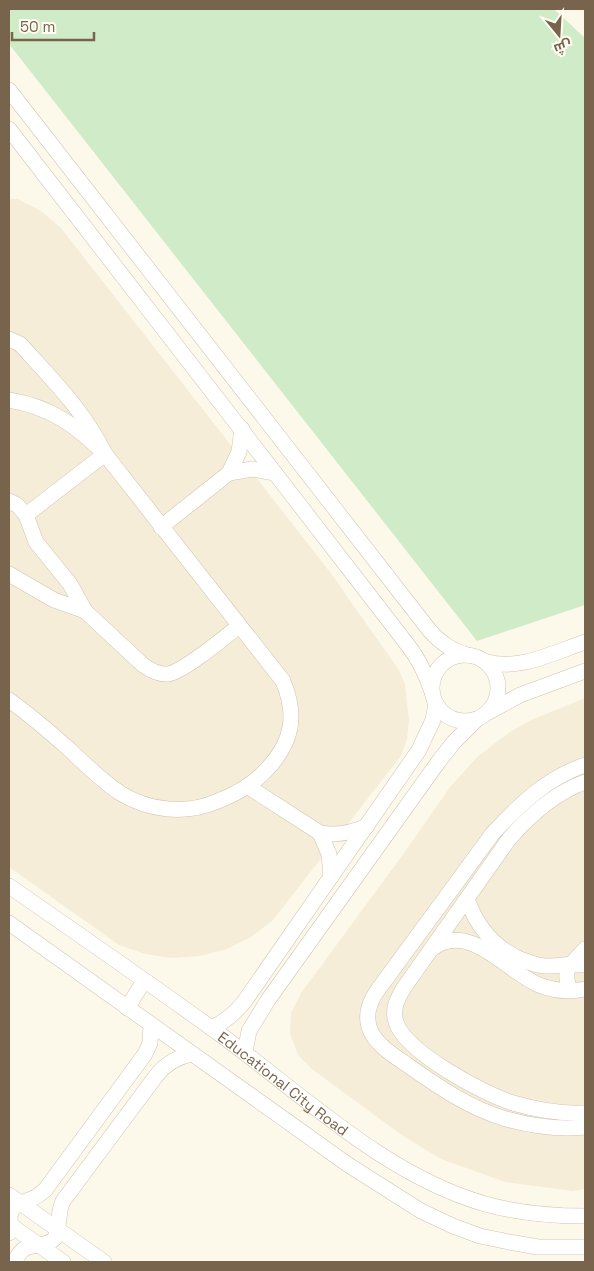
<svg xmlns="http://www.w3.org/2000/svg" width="594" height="1271" font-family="'Space Grotesk',Cairo,sans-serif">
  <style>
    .residential { fill: #f5edd8 }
    .green { fill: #d0ebc8 }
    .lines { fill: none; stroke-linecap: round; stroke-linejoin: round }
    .minor-casing { stroke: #cfc3af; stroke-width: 16 }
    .minor { stroke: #fff; stroke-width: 15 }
    .labels { text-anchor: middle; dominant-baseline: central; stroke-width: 4; stroke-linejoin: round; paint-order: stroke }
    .street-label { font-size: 15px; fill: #78644c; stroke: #fffcf1 }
  </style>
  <rect width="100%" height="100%" fill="#fdf9ea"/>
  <!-- residential -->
  <path class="residential" d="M9 199H18L41 211 61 228 330 572 399 670 405 684 409 720 407 739 401 756 273 920 251 937 227 949 200 956 172 958 145 954 119 945 9 867Z
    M585 698V1189L573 1191 505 1182 441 1159 403 1136 313 1070 298 1055 290 1034 291 1013 301 993 404 853 450 787 478 756 510 732 529 721Z"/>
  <!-- green -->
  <path class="green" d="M9 9H554L585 38V605L477 641 9 44Z"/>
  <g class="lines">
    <!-- minor casing -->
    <g class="minor-casing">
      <g id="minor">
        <path d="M9 90 430 631C441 643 451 650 467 655"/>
        <path d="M9 129 407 644C419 659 426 674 432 692"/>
        <path d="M9 339 20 344C51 378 85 412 105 454L26 515"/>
        <path d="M9 400C51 407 75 425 105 454L283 681C297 715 293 741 268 768 255 783 236 794 218 801 186 815 149 811 120 793 102 781 86 765 71 751 51 733 30 715 9 700"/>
        <path d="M229 473 239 452 242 429"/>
        <path d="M9 501 17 505 26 515 36 542 70 584 85 611 54 600 9 574"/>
        <path d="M161 527 229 473 252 469 275 473"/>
        <path d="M85 611 143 665C150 670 158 675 168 674 183 672 225 637 239 626"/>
        <circle cx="465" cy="688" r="33"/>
        <path d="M487 662C519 671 555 652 585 642"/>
        <path d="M489 712 520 695 585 671"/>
        <path d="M585 765C547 778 520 804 493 833L377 991C368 1004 364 1019 372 1034 380 1047 394 1056 406 1064 437 1086 469 1108 506 1119 532 1126 559 1130 585 1127"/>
        <path d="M585 782C554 793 530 815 509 839L403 989C397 1000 392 1009 396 1022 405 1052 484 1094 513 1103 537 1110 561 1114 585 1113"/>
        <path d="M247 786 320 833C337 836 351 833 367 826"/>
        <path d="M320 833 329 854 331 877"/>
        <path id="s1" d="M9 886C81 936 154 986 225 1038 305 1097 387 1176 485 1204 518 1213 551 1216 585 1216"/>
        <path d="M467 899C477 927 493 947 520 959 529 962 537 966 546 966 560 967 572 962 585 965"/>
        <path d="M9 923 347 1164 421 1211 453 1226 480 1236 509 1242 538 1247H585"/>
        <path d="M433 948C470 921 507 972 539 985 554 991 570 992 585 989"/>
        <path d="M570 990C561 967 572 965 585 949"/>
        <path d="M127 1008 144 981"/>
        <path d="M211 1028C225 1022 235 1013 244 1002L419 750 433 720 436 704"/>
        <path d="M245 1052 249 1031 268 1000 439 761 454 742 477 719"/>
        <path d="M9 1195 104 1262"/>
        <path d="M9 1224 63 1262"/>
        <path d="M9 1233C11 1226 9 1219 11 1212 15 1203 23 1203 31 1199 37 1197 41 1193 45 1190L145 1054 150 1043 151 1026"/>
        <path d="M15 1262C23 1238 42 1251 54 1239 60 1233 57 1213 63 1201L156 1076C165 1064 177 1057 192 1054"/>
      </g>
    </g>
    <!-- minor -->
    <use href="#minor" class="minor"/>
  </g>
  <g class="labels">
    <!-- street labels -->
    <g class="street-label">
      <text stroke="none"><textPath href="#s1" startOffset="338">Educational City Road</textPath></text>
    </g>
  </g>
  <!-- border -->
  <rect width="594" height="1271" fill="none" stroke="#78644c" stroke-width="20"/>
  <!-- north arrow -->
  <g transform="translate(559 35) rotate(162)" stroke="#fffcf1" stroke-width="4" paint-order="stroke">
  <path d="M0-4L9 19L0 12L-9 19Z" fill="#78644c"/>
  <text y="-8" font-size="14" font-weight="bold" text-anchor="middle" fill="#78644c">ش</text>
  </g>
  <!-- scale -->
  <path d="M12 32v8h82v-8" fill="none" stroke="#78644c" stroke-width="2.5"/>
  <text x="20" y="32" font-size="15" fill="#78644c" stroke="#fffcf1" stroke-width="4" paint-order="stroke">50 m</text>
</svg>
